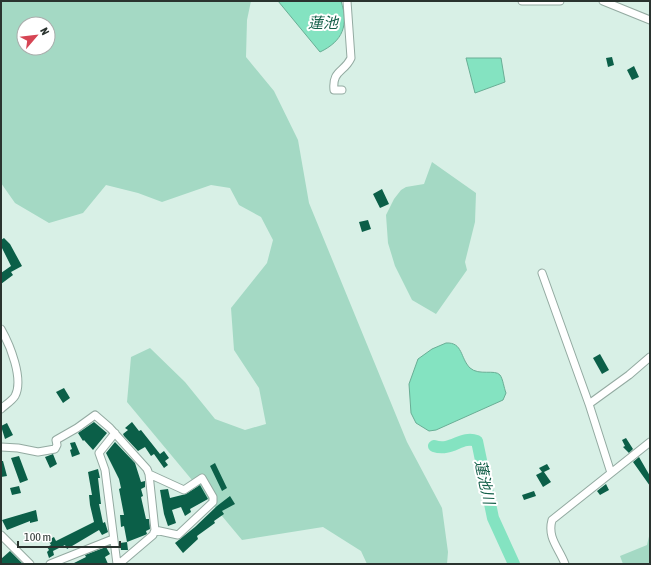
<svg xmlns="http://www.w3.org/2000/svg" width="651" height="565" font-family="'Asap Condensed','Noto Sans JP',sans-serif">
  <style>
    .green { fill: #a4d9c4; fill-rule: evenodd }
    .water { fill: #84e3c1; stroke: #69ae95 }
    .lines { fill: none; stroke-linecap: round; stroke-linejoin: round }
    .river { stroke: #84e3c1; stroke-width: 12 }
    .building { fill: #0b5f48 }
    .street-casing { stroke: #93aaa1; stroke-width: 9 }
    .street { stroke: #fff; stroke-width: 7 }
    .labels { text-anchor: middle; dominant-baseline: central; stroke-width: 4; stroke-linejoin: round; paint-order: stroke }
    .water-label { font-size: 15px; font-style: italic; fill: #145f49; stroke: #fff }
  </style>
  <rect width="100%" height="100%" fill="#d8f0e6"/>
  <!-- green -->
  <path class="green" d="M1 1H251L247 20 246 57 274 91 298 140 309 203 407 442 442 508 448 552 447 564H367L361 551 323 527 242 540 127 402 131 357 150 348 185 382 215 419 245 430 266 424 259 388 234 350 231 308 267 263 273 240 261 217 239 205 230 188 211 185 162 202 138 193 106 185 83 213 49 223 15 203 1 183ZM24 24H48V48H24Z
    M432 162 476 193 475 222 465 262 467 270 436 314 412 300 395 266 388 243 386 215 394 199 401 190 406 187 424 184Z
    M650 532V564H623L620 556 647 545Z"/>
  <!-- water -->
  <path class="water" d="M278 1H341C349 25 343 41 320 52Z
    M466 58H501L505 82 475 93Z
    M446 343C463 342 460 358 470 368 479 376 495 369 500 375 503 379 504 388 506 393L503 400 436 430 429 431 416 423 411 413 409 384 418 359 432 349Z"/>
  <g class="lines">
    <!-- river -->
    <path class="river" d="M434 446C452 452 461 435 477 441L493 518 514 564"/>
  </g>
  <!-- building -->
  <path class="building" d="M612 57 614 65 608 67 606 58Z
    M634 66 639 77 632 80 627 70Z
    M382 189 389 204 380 208 373 194Z
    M368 220 371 229 362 232 359 222Z
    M4 238 10 244 22 266 11 272 13 275 1 284V273L11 266 1 246V240Z
    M600 354 609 370 602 374 593 358Z
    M64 388 70 398 63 403 56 392Z
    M94 422 107 433 93 450 84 440 83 441 78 433Z
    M132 422 139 431 141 430 160 454 164 451 169 458 165 461 168 465 164 468 154 454 151 456 145 447 138 451 124 436 123 434 128 430 125 428Z
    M7 423 13 435 5 439 1 426Z
    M626 438 633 449 629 453 623 447 625 446 622 440Z
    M75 442 80 454 72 457 70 450 72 449 70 443Z
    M115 442 135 463 141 482 145 481V487L141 489 143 496 141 497 146 519H149L150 529 146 531 147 534 145 535 127 542 124 526 121 527 120 515H124L119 489 121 488 119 479 106 453Z
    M53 454 57 464 50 468 45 457Z
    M19 456 28 480 20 483 11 458Z
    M639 457 650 476V486L633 462Z
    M1 461H3L7 476 1 477Z
    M215 463 227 488 222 491 210 466Z
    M547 464 550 469 544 472 551 482 543 487 536 475 542 472 539 468Z
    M98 469 100 478H98L101 504H99L103 523 105 522 108 532 102 535 99 530 67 549 65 545 53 551 54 555 49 558 47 552 49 550 47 547 51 545 48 540 54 537 56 541 94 522 90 505 89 495H92L88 472Z
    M606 484 609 490 600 495 597 491Z
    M200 485 208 499 190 509 191 512 185 516 181 507 172 510 176 523 168 526 164 514 160 490 168 489 170 498 186 494Z
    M19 486 21 493 12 495 10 488Z
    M534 491 536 496 524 500 522 495Z
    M230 496 235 504 222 511 224 514 214 521 215 523 197 536 198 539 183 553 175 543 195 527 217 506Z
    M36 510 38 521 30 523V521L7 530 2 520Z
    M127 542 128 550H121L120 543Z
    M106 547 110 554 105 557 108 564H72L86 557 85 555Z
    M10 551 23 564H1V559Z"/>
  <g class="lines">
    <!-- street casing -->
    <g class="street-casing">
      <path id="street" d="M522 1H560
        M603 1 650 20
        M342 90H334C332 70 344 73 351 58L347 1
        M542 273 589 404 611 473
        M1 329C10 345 24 379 15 396 12 401 5 405 1 409
        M589 404 629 375 650 357
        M115 433 99 453 105 470 117 564
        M1 447 18 448 38 452 55 449 57 445 56 440 77 428 95 415 110 428 147 469 149 474 155 530 153 535 119 564
        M149 474 184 490 202 478 213 497V502L178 535 155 530
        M1 535 30 564
        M50 564 113 539
        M565 564C559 548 547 538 552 520L650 442"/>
    </g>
    <!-- street -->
    <use href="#street" class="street"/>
  </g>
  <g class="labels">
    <!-- water labels -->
    <g class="water-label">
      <text x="323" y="22">蓮池</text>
      <text transform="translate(485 482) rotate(78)">蓮池川</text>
    </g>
  </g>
  <!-- border -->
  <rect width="651" height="565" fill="none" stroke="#2a332f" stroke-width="4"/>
  <!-- north arrow -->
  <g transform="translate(36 36) rotate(62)"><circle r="19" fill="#ffffff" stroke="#aaadac"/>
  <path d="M0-3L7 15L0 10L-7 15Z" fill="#d64554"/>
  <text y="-6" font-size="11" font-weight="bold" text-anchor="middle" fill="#2a332f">N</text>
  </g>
  <!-- scale -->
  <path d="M18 541v6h102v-6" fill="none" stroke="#2a332f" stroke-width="2"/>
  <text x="24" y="541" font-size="12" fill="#2a332f" stroke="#ffffff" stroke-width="3" paint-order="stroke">100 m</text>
</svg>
